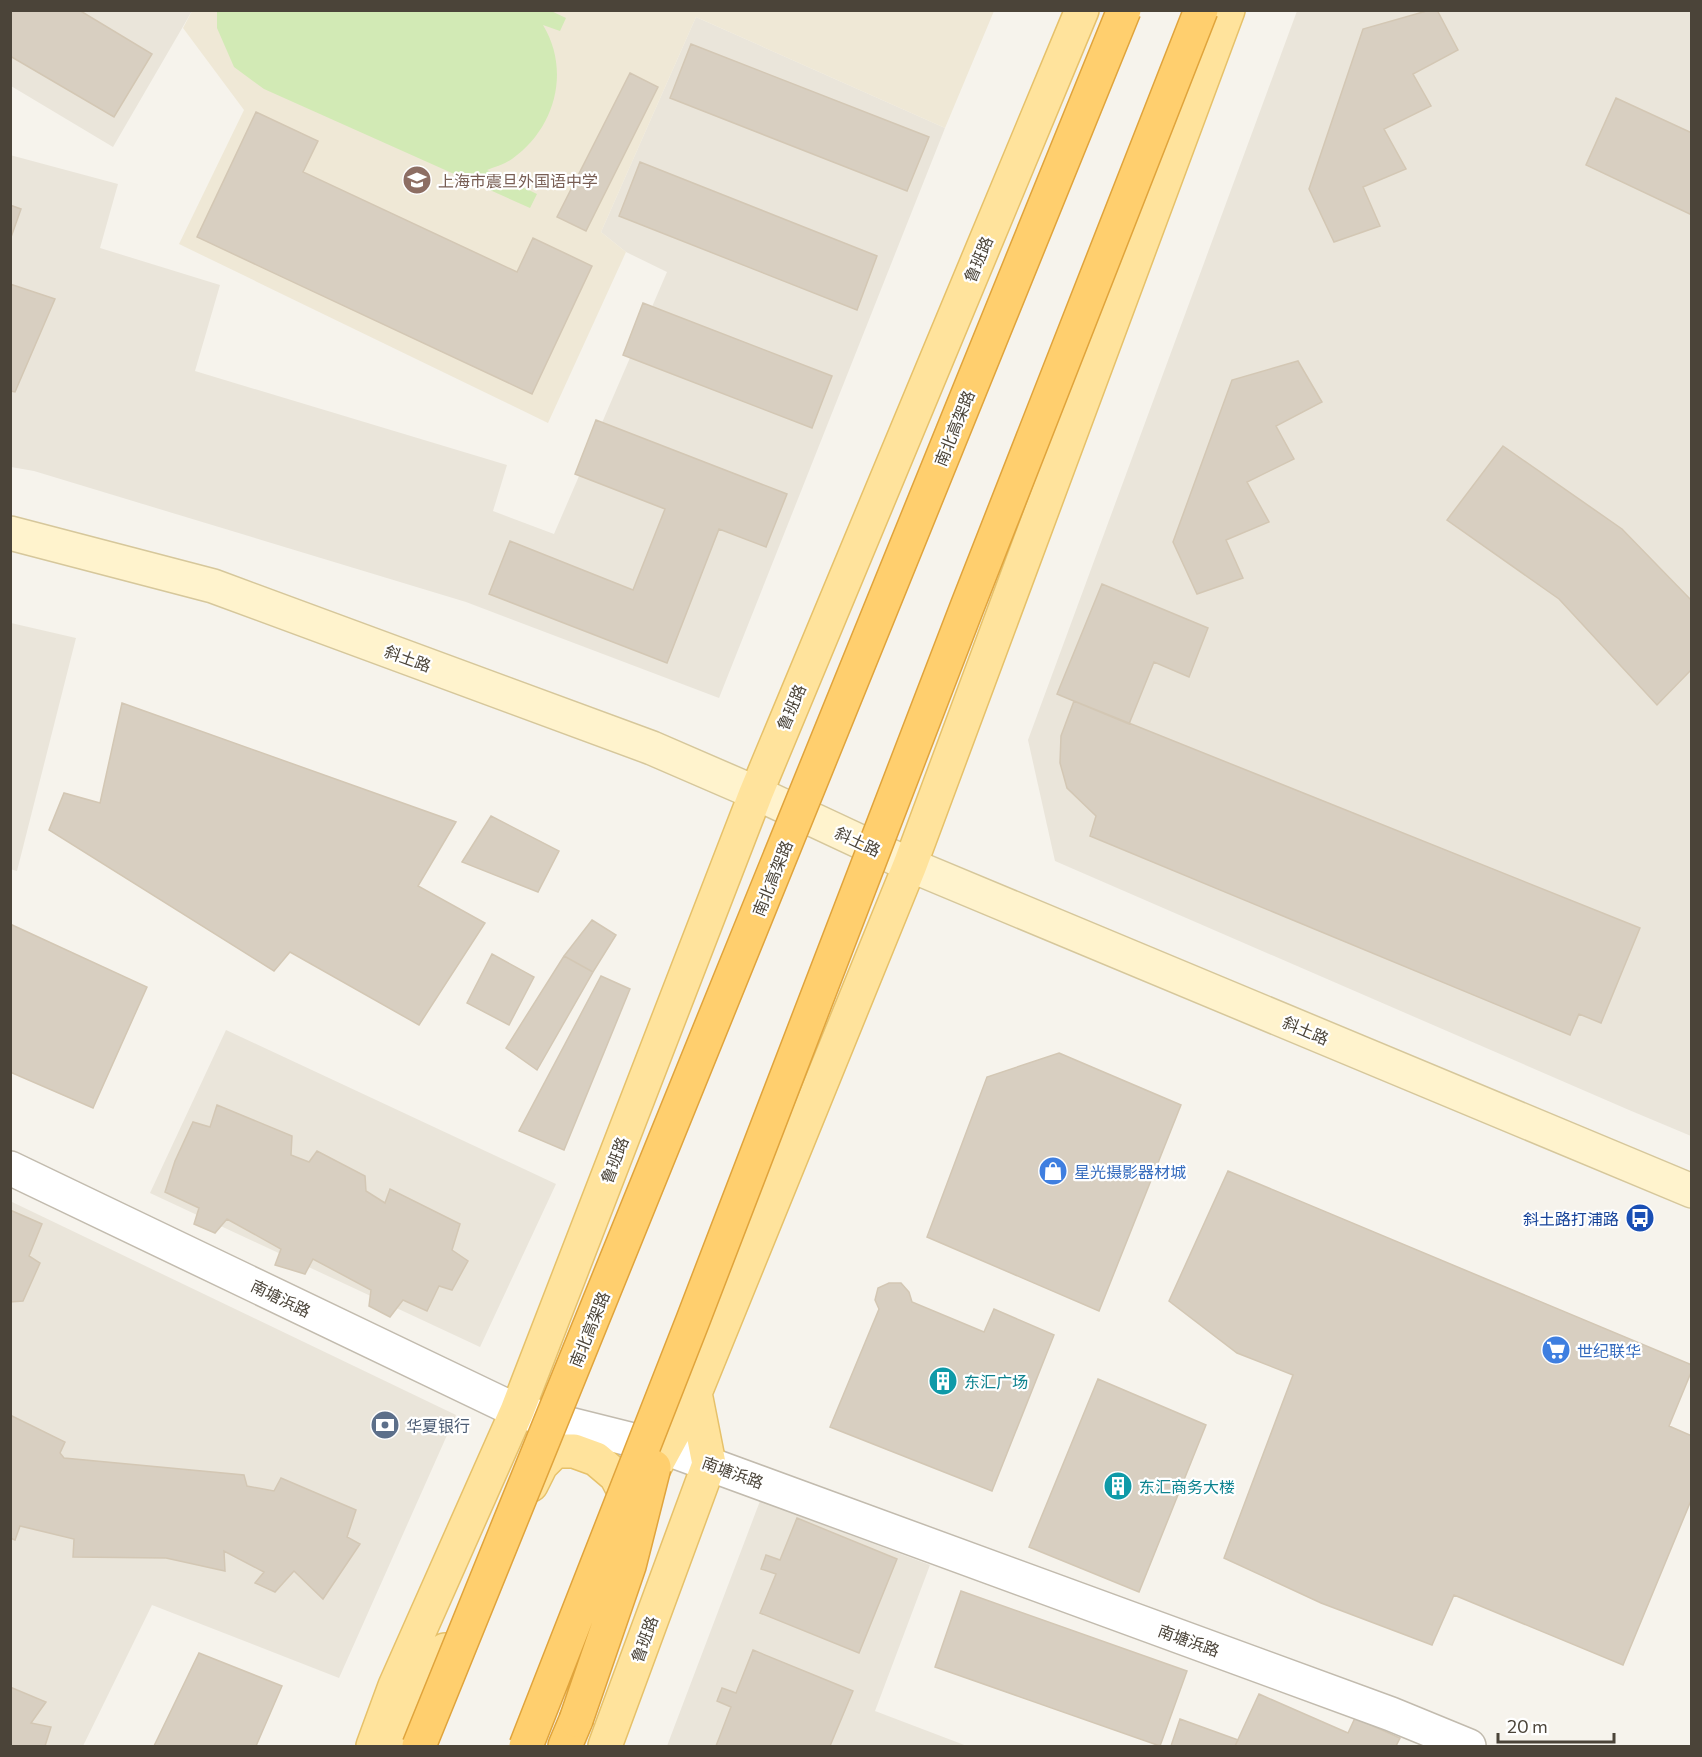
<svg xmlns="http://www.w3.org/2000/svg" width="1702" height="1757" font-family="Commissioner,'Noto Sans SC',sans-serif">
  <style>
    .residential { fill: #eae5da }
    .education { fill: #efe8d6 }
    .green { fill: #d2eab5 }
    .building { fill: #d8cfc1; stroke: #d3c7b4; stroke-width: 1.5 }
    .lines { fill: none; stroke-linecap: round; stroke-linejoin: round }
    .street-casing { stroke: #c2bbae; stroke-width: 36 }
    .secondary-casing { stroke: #d6c79b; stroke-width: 36 }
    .primary-casing { stroke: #e6c16a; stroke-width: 36 }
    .highway-casing { stroke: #e0a43c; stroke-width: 36 }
    .street { stroke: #fff; stroke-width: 33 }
    .secondary { stroke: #fff3cd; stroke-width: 33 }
    .primary { stroke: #ffe39c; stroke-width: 33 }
    .highway { stroke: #ffcf6e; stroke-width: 33 }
    .highway-bridge-casing { stroke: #e0a43c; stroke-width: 36; stroke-linecap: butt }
    .highway-bridge { stroke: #ffcf6e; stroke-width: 33 }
    .labels { text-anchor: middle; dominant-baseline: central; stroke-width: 4.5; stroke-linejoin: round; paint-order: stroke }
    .education-label { font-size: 16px; fill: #785e54; stroke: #fff; text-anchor: start }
    .street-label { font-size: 16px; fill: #4b4439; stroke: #fff }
    .shop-label { font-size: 16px; fill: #366cbe; stroke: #fff; text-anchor: start }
    .transit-label { font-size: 16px; fill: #164399; stroke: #fff; text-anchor: end }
    .culture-label { font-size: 16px; fill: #0d838f; stroke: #fff; text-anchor: start }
    .service-label { font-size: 16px; fill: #4e5e75; stroke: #fff; text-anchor: start }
  </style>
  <rect width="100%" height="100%" fill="#f6f3ec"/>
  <!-- residential -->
  <path class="residential" d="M11 11H192L113 147 11 86Z
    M1297 11H1691V1136L1629 1110 1055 861 1028 740Z
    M696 17 945 128 719 698 466 602 34 471 11 467 10 155 118 184 100 248 220 285 195 371 507 465 493 511 554 534 667 272 626 252 601 232Z
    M11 623 76 638 17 871 10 869Z
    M226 1030 556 1184 480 1347 150 1193Z
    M10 1201 456 1415 339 1678 152 1605 83 1746H11Z
    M760 1501 930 1565 875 1711 967 1746H667Z"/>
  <!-- education -->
  <path class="education" d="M192 11H994L945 128 696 17 601 232 626 252 548 423 179 244 244 110 183 28Z"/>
  <!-- green -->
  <path class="green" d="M217 10H549L566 18 560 31 543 25C571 71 555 129 512 159 505 164 495 167 487 170L537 194 530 208 264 89 234 67 217 28Z"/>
  <!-- building -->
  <path class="building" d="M10 10H79L152 54 114 117 10 56Z
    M1430 10H1437L1458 50 1413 74 1431 106 1384 129 1406 169 1363 187 1380 226 1334 242 1309 189 1363 29Z
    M691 44 929 137 907 191 670 98Z
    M630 73 658 87 586 231 557 217Z
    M1616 98 1692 133V215L1586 165Z
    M256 112 318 141 303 172 517 272 533 238 592 266 532 394 197 237Z
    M640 162 877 256 857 310 619 216Z
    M10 205 21 209 10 240Z
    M10 284 55 299 15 392 10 391Z
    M643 303 832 376 812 428 623 355Z
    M1298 361 1322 402 1276 426 1294 459 1247 482 1269 522 1226 540 1243 578 1197 594 1173 542 1232 380Z
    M596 420 787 494 766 547 719 529 667 663 489 594 510 541 633 590 665 509 575 474Z
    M1503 446 1622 529 1692 601V669L1657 705 1559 599 1447 520Z
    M1102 584 1208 628 1189 677 1154 662 1129 724 1057 694Z
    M1074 701 1640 928 1601 1023 1579 1014 1570 1035 1090 836 1096 816 1067 788 1060 763 1061 736Z
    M122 703 456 822 418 886 485 923 419 1025 290 952 274 971 49 830 64 793 100 803Z
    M491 816 559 851 538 892 462 862Z
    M592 920 616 935 593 972 564 956Z
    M10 924 147 987 93 1108 10 1072Z
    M492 954 534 977 509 1025 467 1003Z
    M564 956 593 972 537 1070 506 1048Z
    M601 976 630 989 564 1150 519 1131Z
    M1059 1053 1181 1105 1099 1311 927 1237 987 1077Z
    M217 1105 292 1136 291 1155 309 1162 317 1151 365 1176 366 1191 385 1203 390 1189 460 1224 452 1250 468 1261 452 1290 439 1286 427 1311 403 1300 390 1317 369 1306 371 1290 313 1259 305 1274 275 1265 281 1249 227 1219 215 1233 194 1224 199 1208 165 1192 175 1161 193 1122 210 1127Z
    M1228 1171 1692 1365V1370L1669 1426 1692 1436V1498L1623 1665 1454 1595 1432 1645 1321 1603 1224 1558 1293 1375 1237 1353 1169 1301Z
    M10 1210 42 1224 29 1256 40 1263 23 1301 10 1302Z
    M889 1283H901L909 1292 912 1302 984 1332 994 1309 1054 1335 992 1491 830 1427 879 1309 875 1300 878 1288Z
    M1098 1379 1206 1425 1139 1592 1029 1547Z
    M10 1415 65 1442 60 1453 64 1458 244 1475 247 1486 274 1491 281 1478 356 1510 347 1537 360 1544 323 1599 294 1571 275 1592 255 1583 264 1572 224 1551 225 1571 166 1558 73 1557 74 1539 20 1526 15 1540 10 1538Z
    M797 1518 897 1559 859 1653 760 1613 776 1574 761 1569 766 1555 780 1560Z
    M961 1591 1187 1671 1160 1746 935 1667Z
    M753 1650 853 1691 830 1746H716L731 1707 717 1701 722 1688 736 1693Z
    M199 1653 282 1686 256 1746H154Z
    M10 1687 46 1702 31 1723 51 1727 45 1746H10Z
    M1259 1694 1348 1733 1355 1718 1400 1738 1396 1746H1235Z
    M1180 1719 1238 1740 1235 1746H1171Z"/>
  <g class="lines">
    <!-- street casing -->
    <g class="street-casing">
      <path id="street" d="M10 1168 517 1411 665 1448 1391 1714 1469 1746"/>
    </g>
    <!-- secondary casing -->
    <g class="secondary-casing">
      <path id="secondary" d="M10 533 213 586 652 748 756 793 910 865 1692 1191"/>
    </g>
    <!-- primary casing -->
    <g class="primary-casing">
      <path id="primary" d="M531 1485 541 1465 555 1451H574L596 1459 616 1476 627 1497 626 1515
        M641 1492 695 1393 910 865 1228 10
        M373 1746 395 1686 517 1411 756 793 1082 10
        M395 1746 445 1650
        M605 1746 709 1464 695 1393"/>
    </g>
    <!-- highway casing -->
    <g class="highway-casing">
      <path id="highway" d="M565 1746 576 1720"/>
    </g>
    <!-- street -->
    <use href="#street" class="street"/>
    <!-- secondary -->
    <use href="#secondary" class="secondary"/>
    <!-- primary -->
    <use href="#primary" class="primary"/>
    <!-- highway -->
    <use href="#highway" class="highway"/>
    <!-- highway-bridge casing -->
    <g class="highway-bridge-casing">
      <path id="highway-bridge" d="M576 1720 629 1566 654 1467
        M419 1746 1124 10
        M526 1746 693 1320 967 607 1201 10"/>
    </g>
    <!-- highway-bridge -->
    <use href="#highway-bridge" class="highway-bridge"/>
  </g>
  <!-- icons -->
  <defs>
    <g id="school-disc" transform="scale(1.5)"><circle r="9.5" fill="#8d6e63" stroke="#fff"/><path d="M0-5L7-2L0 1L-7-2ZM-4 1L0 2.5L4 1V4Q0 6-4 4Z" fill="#fff"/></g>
    <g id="shop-disc" transform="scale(1.5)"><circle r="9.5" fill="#3f7fe0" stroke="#fff"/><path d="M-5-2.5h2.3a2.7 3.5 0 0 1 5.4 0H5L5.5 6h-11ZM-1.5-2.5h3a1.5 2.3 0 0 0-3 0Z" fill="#fff"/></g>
    <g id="bus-disc" transform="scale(1.5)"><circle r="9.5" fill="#1a4fb4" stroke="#fff"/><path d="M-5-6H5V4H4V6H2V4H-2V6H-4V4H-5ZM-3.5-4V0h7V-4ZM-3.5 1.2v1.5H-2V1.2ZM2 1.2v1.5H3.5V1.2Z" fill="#fff"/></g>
    <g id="supermarket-disc" transform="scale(1.5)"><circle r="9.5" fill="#3f7fe0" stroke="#fff"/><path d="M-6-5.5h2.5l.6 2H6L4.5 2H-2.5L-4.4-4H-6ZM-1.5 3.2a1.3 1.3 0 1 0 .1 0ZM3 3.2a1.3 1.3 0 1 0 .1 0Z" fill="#fff"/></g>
    <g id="building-disc" transform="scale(1.5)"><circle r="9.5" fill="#0f9aa8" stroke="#fff"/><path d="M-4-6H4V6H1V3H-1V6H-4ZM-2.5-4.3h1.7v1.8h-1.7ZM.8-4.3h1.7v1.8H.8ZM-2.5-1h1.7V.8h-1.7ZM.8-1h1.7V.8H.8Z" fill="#fff"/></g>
    <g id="bank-disc" transform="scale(1.5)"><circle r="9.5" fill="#5c6f8a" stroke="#fff"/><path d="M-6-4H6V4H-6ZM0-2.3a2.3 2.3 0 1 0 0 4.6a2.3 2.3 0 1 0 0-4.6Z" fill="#fff"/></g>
  </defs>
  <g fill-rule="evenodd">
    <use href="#school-disc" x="417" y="180"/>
    <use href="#shop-disc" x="1053" y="1171"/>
    <use href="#bus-disc" x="1640" y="1218"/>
    <use href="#supermarket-disc" x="1556" y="1350"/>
    <use href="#building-disc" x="943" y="1381"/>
    <use href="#bank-disc" x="385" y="1425"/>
    <use href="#building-disc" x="1118" y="1486"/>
  </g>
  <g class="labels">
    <!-- education labels -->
    <g class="education-label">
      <text x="438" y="180">上海市震旦外国语中学</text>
    </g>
    <!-- street labels -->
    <g class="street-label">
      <text transform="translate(978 259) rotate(-67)">鲁班路</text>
      <text transform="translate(954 428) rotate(-68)">南北高架路</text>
      <text transform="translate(408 658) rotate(20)">斜土路</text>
      <text transform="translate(791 707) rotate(-67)">鲁班路</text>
      <text transform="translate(858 841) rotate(25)">斜土路</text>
      <text transform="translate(772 878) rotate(-68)">南北高架路</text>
      <text transform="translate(1306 1030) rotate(23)">斜土路</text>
      <text transform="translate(614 1160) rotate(-69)">鲁班路</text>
      <text transform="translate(281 1298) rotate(26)">南塘浜路</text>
      <text transform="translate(589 1329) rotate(-68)">南北高架路</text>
      <text transform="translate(733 1472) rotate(20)">南塘浜路</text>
      <text transform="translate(644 1639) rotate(-70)">鲁班路</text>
      <text transform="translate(1189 1640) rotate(20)">南塘浜路</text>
    </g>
    <!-- shop labels -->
    <g class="shop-label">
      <text x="1074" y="1171">星光摄影器材城</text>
      <text x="1577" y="1350">世纪联华</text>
    </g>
    <!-- transit labels -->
    <g class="transit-label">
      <text x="1619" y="1218">斜土路打浦路</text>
    </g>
    <!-- culture labels -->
    <g class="culture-label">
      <text x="964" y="1381">东汇广场</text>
      <text x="1139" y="1486">东汇商务大楼</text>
    </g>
    <!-- service labels -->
    <g class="service-label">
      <text x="406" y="1425">华夏银行</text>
    </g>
  </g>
  <!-- border -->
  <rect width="1702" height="1757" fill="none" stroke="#4b4439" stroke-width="24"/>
  <!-- scale -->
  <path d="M1498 1733v9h116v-9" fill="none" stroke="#4b4439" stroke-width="3"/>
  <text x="1507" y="1733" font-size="18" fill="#4b4439" stroke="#ffffff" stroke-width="4.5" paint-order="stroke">20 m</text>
</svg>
